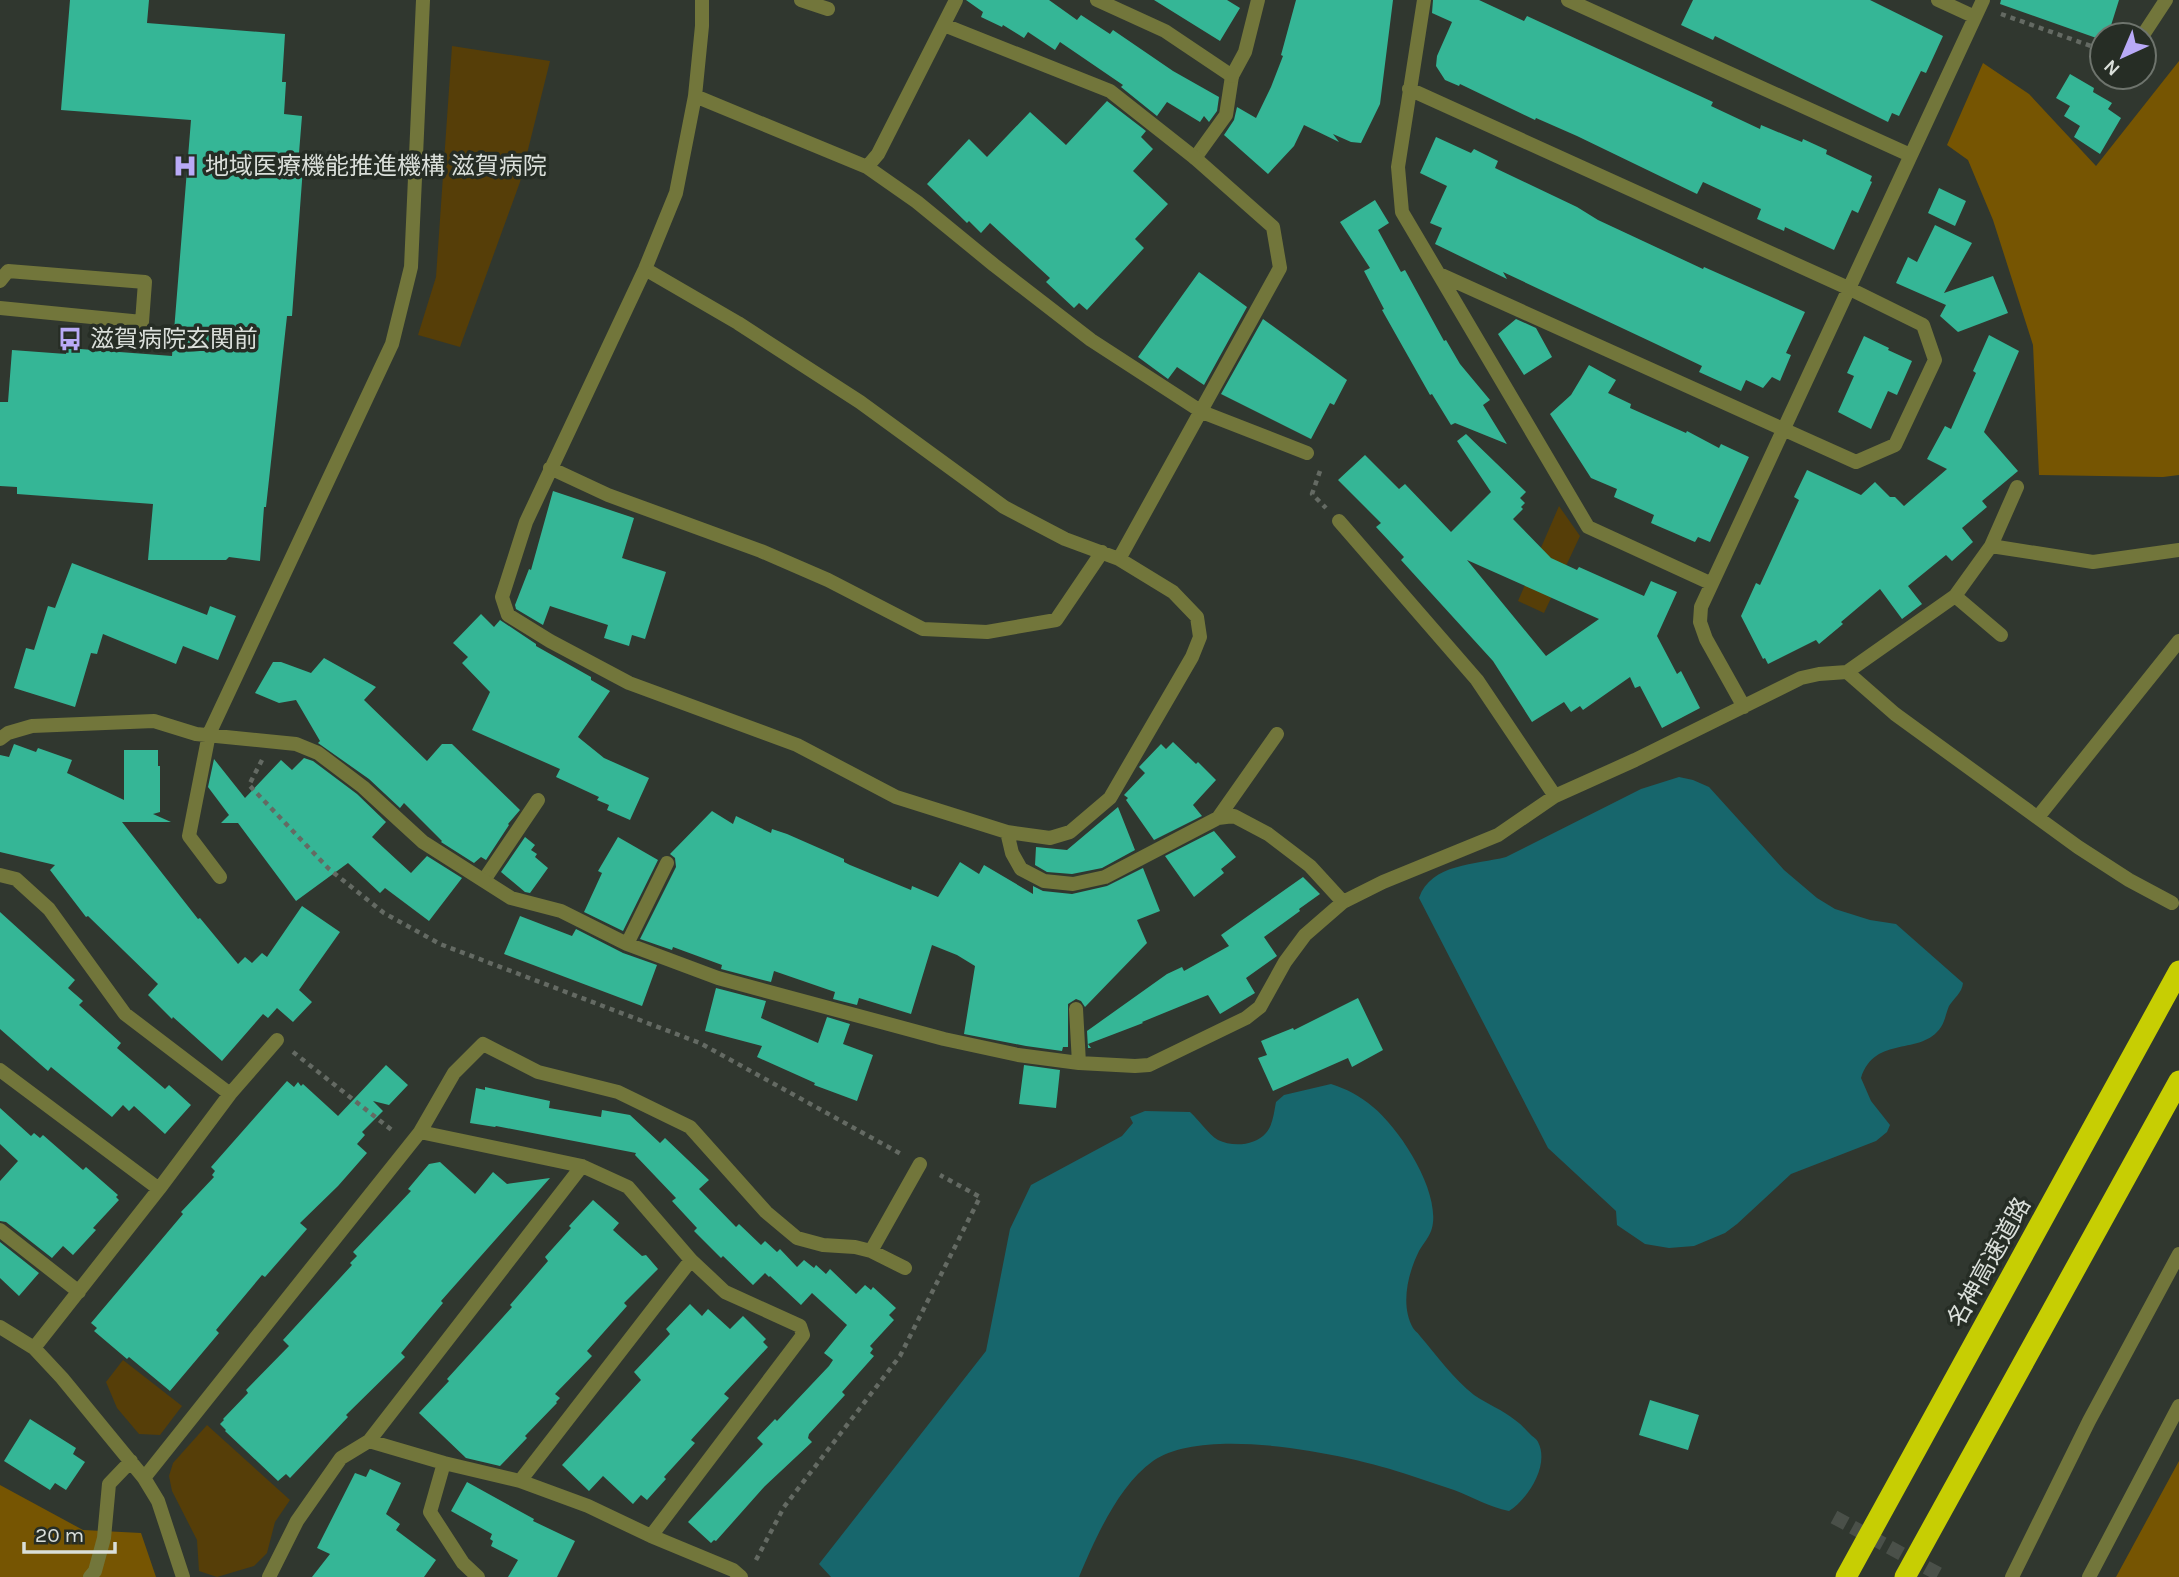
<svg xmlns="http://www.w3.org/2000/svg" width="2179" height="1577" font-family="Karla,'Noto Sans JP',sans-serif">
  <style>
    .green { fill: #563e08 }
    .forest { fill: #765502 }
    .water { fill: #17666c }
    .building { fill: #35b696; fill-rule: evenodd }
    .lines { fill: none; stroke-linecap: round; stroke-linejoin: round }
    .minor-tunnel { stroke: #4a5049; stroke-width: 14; stroke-dasharray: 14 7; stroke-linecap: butt }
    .path { stroke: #646a63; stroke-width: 4.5; stroke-dasharray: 5 5; stroke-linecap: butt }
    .service { stroke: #72763b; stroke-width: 14 }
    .minor { stroke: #72763b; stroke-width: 14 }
    .tertiary { stroke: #72763b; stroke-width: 14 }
    .motorway { stroke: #c7ce03; stroke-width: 21 }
    .labels { text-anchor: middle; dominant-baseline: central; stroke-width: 7; stroke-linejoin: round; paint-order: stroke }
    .poi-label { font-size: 24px; fill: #dadfda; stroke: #262d25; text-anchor: start }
    .street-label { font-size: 24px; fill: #dadfda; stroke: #262d25 }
  </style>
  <rect width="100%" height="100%" fill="#30372f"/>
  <!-- green -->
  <path class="green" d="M452 46 550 61 520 182 460 347 418 335 436 277Z
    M1559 506 1580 536 1544 613 1518 601Z
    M123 1360 182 1406 160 1435 139 1434 117 1408 106 1382Z
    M207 1425 290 1500 275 1522 267 1553 254 1566 217 1577 199 1571 197 1540 172 1491 169 1476 173 1463Z"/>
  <!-- forest -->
  <path class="forest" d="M2179 61V475L2163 477 2039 475 2033 345 1993 220 1968 160 1947 145 1983 63 2029 94 2096 166Z
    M2179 1461V1577H2116Z
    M0 1485 83 1530 141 1533 156 1577H0Z"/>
  <!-- water -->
  <path class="water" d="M1679 777 1693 780 1709 787 1784 870 1817 898 1835 909 1870 920 1896 924 1963 983C1962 993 1954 998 1949 1006 1946 1013 1945 1021 1941 1027 1921 1057 1875 1034 1861 1078L1871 1101 1890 1125 1887 1132 1876 1141 1791 1174 1737 1224 1725 1233 1694 1246 1669 1248 1645 1244 1617 1225 1616 1211 1548 1148 1419 898C1431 863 1476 865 1506 857L1641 789Z
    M1331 1084C1347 1089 1360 1096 1373 1107 1400 1129 1441 1192 1432 1228 1430 1236 1423 1244 1419 1251 1408 1273 1400 1305 1413 1328 1414 1330 1419 1334 1420 1336 1437 1356 1453 1378 1474 1395 1487 1404 1503 1410 1515 1420 1521 1424 1526 1430 1531 1435 1533 1437 1537 1439 1538 1442 1550 1465 1528 1499 1509 1511 1489 1507 1473 1497 1454 1490 1439 1485 1424 1480 1409 1475 1351 1455 1206 1424 1153 1461 1118 1486 1095 1539 1079 1577H831L819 1564 986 1351 1010 1229 1031 1185 1122 1136 1133 1123 1130 1117 1145 1111 1190 1112C1199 1120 1208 1134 1218 1140 1232 1147 1255 1146 1266 1133 1273 1125 1274 1112 1276 1102L1284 1095Z"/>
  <!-- building -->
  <path class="building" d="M70 0H149L147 23 285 34 282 82H286L284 114 302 116 299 153 304 154 292 316H287L266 507H264L260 561 229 557 226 560H148L153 504 17 494V487L0 486V402H8L12 350 66 354 67 348 172 356 191 120 61 110Z
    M966 0H1049L1077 20 1081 15 1110 34 1113 30 1173 71 1219 97 1217 111 1209 122 1204 116 1200 122 1167 102 1157 116 1121 87 1123 85 1060 42 1055 50 1028 32 1024 38 1003 25 1002 27 981 17 983 12Z
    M1154 0H1227L1240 8 1220 41Z
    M1296 0H1393L1380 104 1361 143 1351 142 1333 134 1339 142 1304 125 1294 146 1268 174 1224 135 1234 120 1237 107 1256 118 1271 87 1283 56 1281 55Z
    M1433 0H1479L1524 21 1527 16 1713 102 1711 106 1760 129 1761 125 1802 142 1803 139 1827 150 1826 154 1872 176 1870 181 1872 182 1858 213 1852 210 1834 250 1785 227 1784 231 1757 219 1761 209 1703 182 1697 194 1577 136 1536 118 1535 120 1460 84 1459 86 1445 80 1436 66 1437 56 1452 22 1432 13Z
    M1693 0H1870L1943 36 1926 73 1921 71 1899 116 1892 113 1888 122 1715 36 1713 40 1681 25Z
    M2001 0H2119L2108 35H2102V40L2000 4Z
    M2070 74 2094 88 2093 92 2112 103 2108 109 2121 118 2100 154 2074 137 2080 126 2064 116 2070 106 2056 98Z
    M1107 101 1146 131 1141 137 1153 149 1133 171 1168 204 1135 239 1144 248 1087 310 1079 303 1074 308 1046 282 1050 278 990 223 981 233 969 221 967 223 927 184 969 139 987 157 1030 112 1066 145Z
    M1436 137 1471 153 1474 149 1498 161 1495 168 1577 207 1598 220 1703 269 1704 267 1805 312 1786 353 1791 355 1780 381 1772 377 1763 388 1746 380 1741 391 1699 372 1702 366 1656 344 1503 272 1507 279 1435 244 1442 228 1430 223 1447 186 1420 173Z
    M1939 188 1966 201 1955 226 1928 213Z
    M1375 200 1389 223 1378 230 1401 272 1405 270 1444 341 1446 340 1460 364 1490 400 1483 405 1507 444 1455 423 1451 425 1432 394 1430 395 1382 310 1384 309 1364 271 1370 268 1340 222Z
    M1935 225 1972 243 1944 293 1993 276 2008 313 1958 332 1940 316 1946 305 1896 283 1908 257 1917 262Z
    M1199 272 1247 307 1204 385 1177 367 1168 379 1138 357Z
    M1263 319 1347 380 1334 405 1330 403 1311 439 1221 394Z
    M1516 319 1536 328 1552 357 1524 375 1498 334Z
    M1989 335 2019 351 1984 432 2018 471 1982 501 1987 507 1962 528 1973 542 1952 561 1946 555 1908 586 1922 604 1902 619 1880 589 1841 622 1843 624 1819 644 1816 640 1768 664 1765 658 1763 659 1741 616 1756 583 1760 585 1799 500 1794 497 1807 470 1861 495 1875 482 1890 497H1895L1904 506 1947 469 1927 459 1945 426 1951 429 1976 373 1973 371Z
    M1864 336 1889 348 1888 350 1912 361 1897 395 1888 391 1871 429 1838 412 1854 376 1847 373Z
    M1589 365 1616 380 1608 393 1631 404 1630 408 1686 433 1687 431 1719 448 1721 444 1749 457 1710 542 1698 537 1695 542 1651 523 1654 515 1614 497 1617 489 1591 478 1550 414 1571 395Z
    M1466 434 1526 492 1520 498 1525 503 1521 507 1523 509 1513 519 1551 558 1577 570 1579 567 1644 596 1651 581 1677 592 1657 636 1677 674 1681 671 1700 708 1662 728 1640 686 1635 688 1630 677 1583 710 1580 706 1571 712 1564 702 1532 722 1493 661 1401 560 1404 557 1376 527 1381 523 1338 480 1365 455 1399 489 1405 484 1451 532 1491 492 1457 441ZM1467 560 1599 619 1546 656Z
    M553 491 634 518 622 558 666 572 645 639 632 635 629 646 604 638 608 625 550 606 543 625 516 609 515 605 529 569 531 570Z
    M72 563 207 615 210 606 236 616 218 660 183 646 176 664 103 634 97 654 91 653 75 707 14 688 26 648 34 650 48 606 55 608Z
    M481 614 494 627 500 620 536 644V646L591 677V680L610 691 578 737 604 758 649 778 630 820 607 810 609 805 597 800 599 797 556 777 560 769 472 730 490 692 462 663 468 657 453 643Z
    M324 658 376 687 364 700 427 761 442 744H452L520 810 508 824 509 825 486 860 481 857 474 863 441 842 442 841 404 803 400 808 369 779 318 743 320 741 296 700 279 703 255 693 273 662H281L311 673Z
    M1173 742 1196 764 1198 762 1216 780 1193 805 1202 816 1154 840 1126 800 1128 798 1124 795 1145 773 1139 767 1161 744 1166 749Z
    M14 744 36 752 38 748 72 760 67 773 124 800V750H158V766H160V812L153 814 171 822H122L198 919 200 918 238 964 245 957 252 963 262 953 267 957 302 906 340 932 299 990 312 1002 293 1022 277 1008 268 1018 263 1014 222 1061 173 1017 172 1019 148 995 158 984 88 916 86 917 50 870 55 865 0 852V755L9 757Z
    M304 758 313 761 357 794 386 822 372 837 411 873 427 856 462 878 429 921 385 888 380 893 348 863 296 901 238 823H221L229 815 208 787 214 759 245 798 281 760 292 770Z
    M1118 807 1135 850 1102 868 1072 874 1047 872 1035 865 1036 847 1067 850Z
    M712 811 733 824 736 816 771 833 772 829 787 834 844 859V862L850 865 911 890 912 886 938 897 960 862 979 874 984 865 1033 894V886L1043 891 1072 894 1107 886 1143 868 1160 911 1137 920 1147 943 1085 1007 1081 1001 1076 999 1068 1004V1047H1063L1062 1051 1026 1046 964 1034 975 966 957 955 932 945 911 1014 859 998 857 1005 833 999 835 992 774 971 771 982 721 969 722 965 673 947 672 950 640 939 676 867 675 858 670 854Z
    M1214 831 1236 857 1221 869 1224 873 1194 897 1165 856Z
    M525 837 535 845 531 850 537 854 535 857 548 868 530 893 525 892 501 872Z
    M618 837 658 860 623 931 584 912 602 873 598 871Z
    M1303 877 1320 894 1299 909 1300 911 1264 937 1277 956 1246 978 1255 993 1220 1014 1208 995 1142 1022 1143 1023 1088 1044 1091 1048H1088L1087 1031 1167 974 1182 967 1184 971 1229 946 1221 935Z
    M0 912 75 980 68 988 83 1001 79 1005 121 1043 117 1048 165 1089 169 1085 191 1105 165 1134 134 1106 129 1111 123 1105 112 1117 51 1067 48 1071 0 1029Z
    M520 916 572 936 576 929 623 953 657 965 642 1006 504 954Z
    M716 988 766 1001 761 1018 818 1043 827 1017 850 1024 843 1044 873 1055 857 1101 814 1085 815 1083 757 1057 762 1046 705 1031Z
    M1358 998 1383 1050 1352 1067 1348 1058 1273 1091 1258 1058 1267 1055 1261 1041 1293 1028 1294 1030Z
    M386 1065 408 1085 389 1105 373 1101 383 1111 362 1132 365 1135 357 1144 367 1153 338 1186 300 1223 307 1229 265 1277 262 1275 216 1330 219 1333 170 1391 129 1357 127 1359 94 1331 97 1328 91 1323 183 1214 181 1212 214 1177 212 1175 215 1171 211 1167 287 1081 294 1087 298 1082 301 1086 303 1084 338 1116Z
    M1024 1065 1060 1070 1056 1108 1019 1104Z
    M485 1087 550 1101 549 1108 601 1117 602 1110 630 1115 660 1143 665 1138 709 1180 699 1189 736 1227 739 1224 761 1245 765 1241 777 1252 780 1249 797 1267 804 1260 814 1268 816 1265 826 1274 830 1269 856 1294 865 1285 871 1290 873 1287 896 1308 889 1315 894 1320 870 1346 873 1349 870 1353 874 1356 842 1392 845 1395 809 1434 808 1438 812 1442 765 1486 716 1541 714 1540 711 1543 688 1522 763 1444 757 1438 775 1419 777 1421 829 1366 833 1360 824 1353 847 1325 812 1293 801 1305 770 1276 769 1277 765 1273 753 1285 723 1256 721 1258 694 1231 697 1228 672 1201 676 1198 635 1155 636 1153 496 1126 495 1127 470 1123 476 1088 485 1090Z
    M0 1108 31 1136 34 1133 40 1138 43 1135 83 1170 86 1167 118 1195 116 1197 119 1200 93 1228 96 1230 73 1255 63 1246 52 1258 6 1222 0 1221V1181L18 1161 0 1144Z
    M440 1162 475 1194 493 1172 507 1184 550 1178 441 1301 443 1303 401 1353 405 1357 346 1415 348 1417 290 1478 286 1474 278 1481 225 1431 226 1430 220 1424 224 1420 223 1419 248 1393 246 1390 289 1346 283 1340 352 1265 350 1263 357 1256 353 1252 411 1191 408 1189 429 1164Z
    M593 1200 619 1223 613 1230 642 1256 646 1255 658 1269 624 1303 627 1306 587 1351 592 1356 555 1394 560 1398 556 1402 557 1403 525 1436 527 1438 500 1466 466 1458 419 1413 449 1381 447 1379 512 1307 510 1305 548 1261 545 1257 571 1228 569 1226Z
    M0 1242 39 1273 19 1296 0 1278Z
    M690 1304 702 1316 708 1309 730 1329 743 1316 766 1339 763 1342 768 1347 724 1394 729 1398 691 1440 695 1443 664 1477 666 1479 647 1500 641 1495 633 1504 603 1476 589 1491 562 1465 641 1380 634 1372 670 1334 666 1329Z
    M1650 1400 1699 1415 1688 1450 1639 1435Z
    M30 1419 76 1448 73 1454 85 1462 66 1490 55 1483 50 1490 4 1461Z
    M370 1469 401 1483 386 1514 400 1524 396 1530 436 1560 424 1577H312L330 1554 317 1548 355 1473 366 1477Z
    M467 1482 534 1519 533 1521 575 1541 557 1577H508L518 1560 491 1546 493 1541 490 1539 492 1534 451 1511Z"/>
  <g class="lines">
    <!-- minor-tunnel -->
    <path class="minor-tunnel" d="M1834 1517 1944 1577"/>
    <!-- path -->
    <path class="path" d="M2001 14 2102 50
      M1320 471 1312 494 1326 508
      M262 760 249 785 329 869 384 913 440 944 700 1043 901 1154
      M293 1052 393 1131
      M756 1560 784 1507 900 1356 980 1197 940 1175"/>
    <!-- service -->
    <path class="service" d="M1195 158 1226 115 1232 76
      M0 281 8 271 145 282 142 322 0 308
      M484 880 538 800"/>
    <!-- minor -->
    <path class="minor" d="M801 0 828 9
      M1097 0 1165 31 1232 76 1245 52 1258 0
      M1424 0 1398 167 1402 212 1588 527 1710 583
      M1568 0 1910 155
      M1938 0 1975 17
      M944 25 1110 91 1195 158 1273 227 1280 268 1119 559
      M2143 35 2166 0
      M1409 89 1848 288 1923 325 1935 360 1895 445 1856 462 1439 274
      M695 96 867 167 917 202 994 265 1091 340 1202 412 1307 453
      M867 167 878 154 956 0
      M645 269 738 323 860 402 1004 507 1065 539 1119 559 1173 592 1197 617 1200 637 1192 657 1110 798 1070 832 1050 838 1007 832 896 797 797 745 629 683 550 641 508 615 502 597 526 522 645 269 676 193 695 96 702 26V0
      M550 468 608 495 761 551 828 580 923 629 987 632 1056 620 1102 552
      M1339 521 1477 680 1555 796
      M1991 546 2093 562 2179 550
      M1955 596 2001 635
      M1847 672 1955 596 1991 546 2017 487
      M1744 707 1706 639 1700 622 1701 607 1983 0
      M0 739 8 733 32 726 154 721 196 734 296 744 318 753 363 787 423 842 511 898 561 911 627 944 718 978 944 1039 1018 1055 1079 1063 1135 1066 1149 1065 1246 1018 1260 1007 1285 962 1305 935 1343 902 1383 882 1498 835 1555 796 1635 760 1801 678 1819 674 1847 672 1895 714 2078 847 2129 880 2172 903
      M2038 817 2179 641
      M1218 818 1277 734
      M1007 832 1012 853 1021 869 1044 881 1073 884 1105 877 1218 818 1234 816 1268 834 1310 866 1343 902
      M0 875 16 879 49 909 125 1014 230 1094
      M220 877 189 836 209 734 392 344 411 267 423 0
      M627 944 667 863
      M1076 1009 1079 1063
      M0 1070 159 1189
      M420 1132 454 1073 483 1044 538 1072 618 1092 690 1127 766 1212 797 1238 823 1245 855 1247 871 1251 905 1268
      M0 1230 79 1292
      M871 1251 920 1164
      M0 1327 34 1348 62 1378 144 1478 158 1501 183 1577
      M34 1348 159 1189 230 1094 277 1040
      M444 1463 430 1512 463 1563 478 1577
      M144 1478 420 1132 582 1166 628 1187 691 1260 725 1292 800 1326 803 1335 651 1536 588 1506 520 1481 444 1463 369 1441
      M520 1481 691 1260
      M651 1536 733 1570 741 1577
      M90 1577 95 1571 104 1538 109 1484 131 1461
      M269 1577 297 1521 341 1458 369 1441 582 1166
      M2089 1577 2179 1406"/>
    <!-- tertiary -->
    <path class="tertiary" d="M2012 1577 2089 1421 2179 1254"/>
    <!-- motorway -->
    <path class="motorway" d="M1846 1577 2179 971
      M1905 1577 2179 1081"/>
  </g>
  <!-- icons -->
  <defs>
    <g id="hospital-bare" transform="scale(1.89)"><path d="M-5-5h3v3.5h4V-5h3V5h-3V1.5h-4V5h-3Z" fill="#b9aaf7" stroke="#262d25" stroke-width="2.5" paint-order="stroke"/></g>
    <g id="bus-bare" transform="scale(1.89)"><path d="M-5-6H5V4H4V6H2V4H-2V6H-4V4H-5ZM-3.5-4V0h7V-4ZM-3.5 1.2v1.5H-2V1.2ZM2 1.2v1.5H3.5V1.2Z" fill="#b9aaf7" stroke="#262d25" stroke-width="2.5" paint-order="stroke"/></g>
  </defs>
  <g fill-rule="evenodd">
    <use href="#hospital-bare" x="185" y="166"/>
    <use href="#bus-bare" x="70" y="339"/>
  </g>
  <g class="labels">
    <!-- poi labels -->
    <g class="poi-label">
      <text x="205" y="166">地域医療機能推進機構 滋賀病院</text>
      <text x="90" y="339">滋賀病院玄関前</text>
    </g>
    <!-- street labels -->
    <g class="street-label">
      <text transform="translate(1989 1262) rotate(-61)">名神高速道路</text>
    </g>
  </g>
  <!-- north arrow -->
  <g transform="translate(2123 56) rotate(224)"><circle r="33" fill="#262d25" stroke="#6e746d" stroke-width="2"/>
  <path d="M0-5L12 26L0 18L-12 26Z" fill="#b9aaf7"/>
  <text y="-10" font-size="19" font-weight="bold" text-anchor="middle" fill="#dadfda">N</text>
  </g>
  <!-- scale -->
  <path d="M24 1542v10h91v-10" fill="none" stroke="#dadfda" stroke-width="3.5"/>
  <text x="35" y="1542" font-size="21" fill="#dadfda" stroke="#262d25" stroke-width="5" paint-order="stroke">20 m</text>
</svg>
